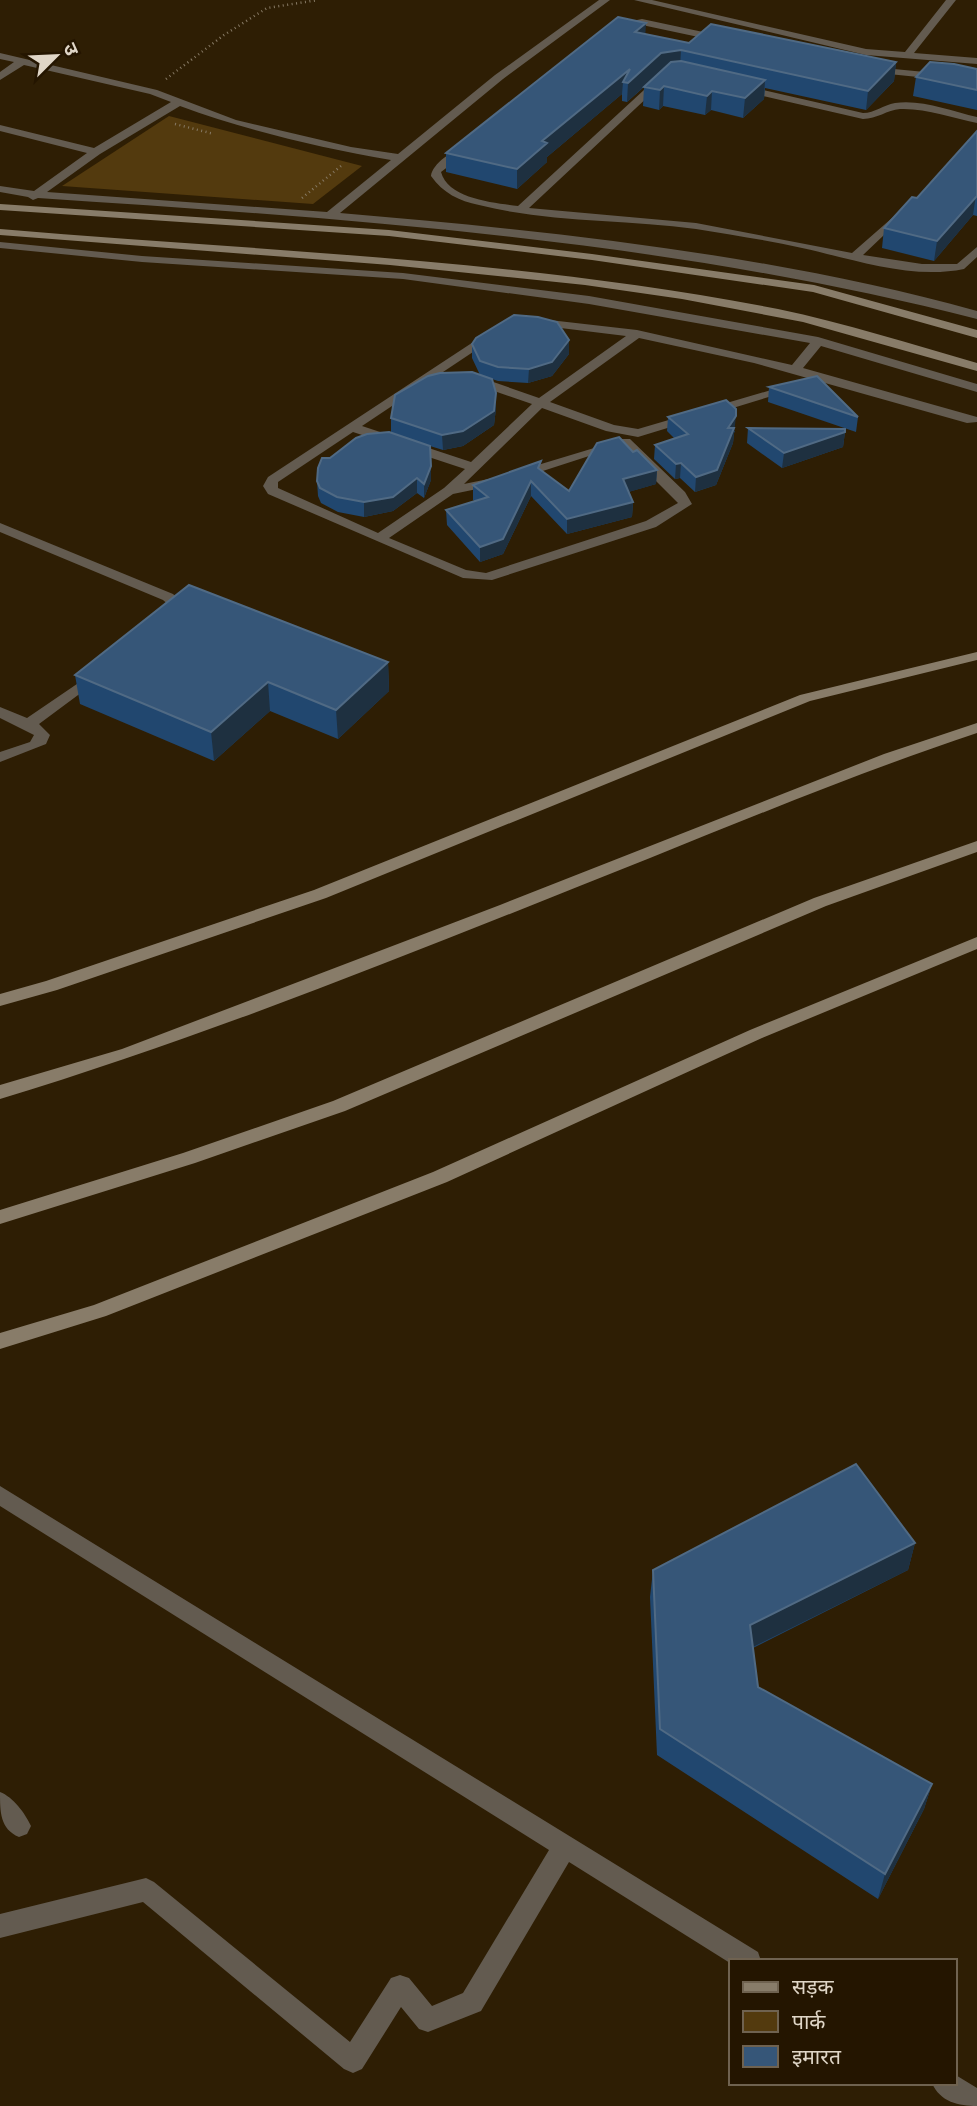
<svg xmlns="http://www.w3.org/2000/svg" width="977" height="2106" font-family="'Crimson Pro','Noto Sans Devanagari',serif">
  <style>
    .green { fill: #533a0e }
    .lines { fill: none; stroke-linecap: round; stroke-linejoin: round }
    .path { stroke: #877a65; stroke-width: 2.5; stroke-dasharray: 1 3.5; stroke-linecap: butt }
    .street { fill: #635b50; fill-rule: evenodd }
    .secondary { fill: #887c69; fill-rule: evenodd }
    .wall { fill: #21476f }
    .shaded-wall { fill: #1e3040 }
    .building { fill: #365678; stroke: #506a84; stroke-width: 2 }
  </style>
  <rect width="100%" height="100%" fill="#2e1e04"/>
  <!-- green -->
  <path class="green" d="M169 116 362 166 313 204 62 186Z"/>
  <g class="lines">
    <!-- path -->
    <path class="path" d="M166 79 224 35 267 8 318 0
      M175 124 214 134
      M302 198 341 166"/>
    <!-- street -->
    <path class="street" d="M599 0H610L503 79 340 213C553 231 770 254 977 311V319C668 240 354 219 38 198L33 200 28 197 0 192V186L34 191 87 153 0 131V125L94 148 171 102 150 94 24 65 0 80V72L14 62 0 59V53L157 90 236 120 351 147 398 154 495 75ZM180 106C248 131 320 148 391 160L327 212 47 192 100 154Z
      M634 0H652L866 49 905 52 946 0H956L914 53 977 58V64L866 55Z
      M642 19 722 36 727 39 722 42 642 25 622 27 617 24Z
      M873 67 977 77V83L869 72V68Z
      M657 78 666 80 529 208 696 223 852 253 900 211 906 214 904 216 863 255 922 264H957L977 247V257L964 269C911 280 853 259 802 248 767 240 731 235 696 229 624 219 550 223 479 205 459 201 443 193 431 176 432 164 455 147 467 148V152L441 172C448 199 495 203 518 206Z
      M741 85 863 113C875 113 883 105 895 103 921 99 951 111 977 117V123C952 118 926 108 900 109 887 110 877 119 863 119L737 90 736 88Z
      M0 242 142 256 403 273 589 296 818 337 977 384V392L821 346 803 368 977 417V422L967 423 754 363 639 338 550 402 614 425 638 429 788 385 792 384 798 388 638 437 606 431 542 408 464 484 498 477 614 442 620 446 506 483 453 494 389 538 466 570 486 573 646 521 678 503 620 445V439H630L685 492 692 504 656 527 492 580 463 578 268 494 263 486 268 477 490 331 494 332V338L362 426 471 462 532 404 471 383V377H479L539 398 626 336 536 325 530 321 532 318 637 330 792 365 810 343 589 304 403 279 142 262 0 248ZM353 432 465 469 444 488 378 533 278 488V482Z
      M0 523 173 594 186 606 179 619H169L167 616 171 607 163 600 0 532Z
      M96 671 101 672 103 675 101 678 39 724 50 735 46 744 0 762V752L30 742 34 735 0 718V707L27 718Z
      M0 1486 758 1952 761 1961H730V1963L569 1862 481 2011 428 2032 419 2029 401 2007 362 2069 353 2073 344 2069 143 1902 0 1938V1914L146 1878 154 1882 350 2042 391 1978 400 1975 409 1978 432 2006 463 1993 549 1850 0 1506Z
      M0 1792C13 1797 25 1813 31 1826L27 1834 19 1837C0 1829 0 1812 0 1792Z
      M954 2074 977 2088V2106C959 2106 940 2102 932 2083H954Z"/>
    <!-- secondary -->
    <path class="secondary" d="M0 204 389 230 592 254 814 285 977 330V338L813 292 592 260 389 236 0 210Z
      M0 229C260 251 522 259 778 309 845 323 911 344 977 363V371L803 322 682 299 585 285 390 265 0 235Z
      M977 652V660L810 701 326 898 57 990 0 1006V994L46 981 314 890 800 695Z
      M977 723V733C866 770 759 814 650 858 436 943 221 1032 0 1099V1085L122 1049 500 905 884 754Z
      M977 841V852L826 906 345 1111 195 1163 0 1224V1210L183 1153 333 1101 814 898Z
      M977 937V949L762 1038 447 1182 106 1316 0 1349V1333L94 1305 433 1172 750 1030Z"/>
  </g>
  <!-- wall -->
  <path class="wall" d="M646 34 689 43 896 62 894 81 866 110 765 88 764 99 743 118 711 110 705 115 663 106 659 110 643 106 644 87 661 72 627 102 622 101V94L547 157V162L517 189 446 172V153Z
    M977 69V110L913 96 916 77Z
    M977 131V216L973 215 934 261 882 248 884 228 917 198Z
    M472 344 569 354 552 376 528 383 498 381 492 379 496 408 494 425 463 446 443 450 430 446 431 480 424 498 417 493 393 511 364 517 338 512 321 503 318 496 317 481 330 458 391 433V418L480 375 472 358Z
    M769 387 858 417 856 432 768 402Z
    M668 417 735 431 734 433 733 443 716 485 695 492 680 478 675 479 654 459 655 445 674 438 667 431Z
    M748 428 845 432 843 447 782 468 747 443Z
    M633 452 657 470 656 484 628 492 633 502 632 517 567 534 531 496 503 554 480 562 447 525 446 510 475 501 473 500V485L541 470 569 491Z
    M388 662 389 691 338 739 270 711 214 761 80 704 75 675Z
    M915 1543 908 1570 753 1648 758 1687 932 1784 924 1809 878 1899 657 1755 650 1597 653 1570Z"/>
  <!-- shaded-wall -->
  <path class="shaded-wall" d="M646 23 645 41 635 32Z
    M681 50 680 68 660 72 627 102 628 83 623 82 622 94 547 157V162L517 189V169L542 141 630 69 661 53Z
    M896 62 894 81 866 110 868 91Z
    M765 80 764 99 743 118 745 98Z
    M664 86 663 106 659 110 660 90Z
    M712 91 711 110 705 115 707 96Z
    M976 195 973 215 934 261 937 241Z
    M569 340V354L552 376 528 383 529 369Z
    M496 393V408L494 425 463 446 443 450 442 435Z
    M736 416 733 443 716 485 695 492 696 477Z
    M845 432 843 447 782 468 784 453Z
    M681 463 680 478 675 479 676 464Z
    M431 466V480L424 498V484Z
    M657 470 656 484 622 494 623 479Z
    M417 478V493L393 511 364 517V502Z
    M531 481V496L503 554 480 562V547Z
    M633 502 632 517 567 534V519Z
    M388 662 389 691 338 739 336 710Z
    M268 682 270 711 214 761 211 732Z
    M915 1543 908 1570 745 1651 750 1625Z
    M932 1784 924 1809 878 1899 885 1874Z"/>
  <!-- building -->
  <path class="building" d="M618 17 646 23 635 32 689 43 711 24 896 62 868 91 681 50 661 53 628 83 623 82 630 69 542 141 547 143 517 169 446 153Z
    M681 61 765 80 745 98 712 91 707 96 664 86 660 90 644 87 671 62Z
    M930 62 954 64 977 69V90L916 77Z
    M977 131V196L937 241 884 228 912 197 917 198Z
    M514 315 538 317 557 322 569 340 552 362 529 369 498 367 480 361 472 344 476 338Z
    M472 372 492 379 496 393 494 411 463 431 442 435 391 418 395 395 428 376 440 373Z
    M817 376 858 417 769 387Z
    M726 400 736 409V416L728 428H734L717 470 696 477 681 463 676 464 655 445 688 434 668 417Z
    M748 428 845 429V432L784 453Z
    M389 432 430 446 431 466 424 484 417 478 393 497 364 502 337 497 320 488 317 481 318 468 322 458H330L356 438 367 434Z
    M619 437 633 452 637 450 657 470 623 479 633 502 567 519 531 481 503 539 480 547 446 510 488 497 473 485 541 461 538 468 569 491 597 443Z
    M189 585 388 662 336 710 268 682 211 732 75 675Z
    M856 1464 915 1543 750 1625 758 1687 932 1784 885 1874 660 1729 653 1570Z"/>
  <!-- legend -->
  <rect x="729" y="1959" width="228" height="126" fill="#241500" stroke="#6f6250" stroke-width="2"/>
  <rect x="743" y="1982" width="35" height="10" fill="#887c69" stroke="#6f6250" stroke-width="2"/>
  <text x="792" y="1994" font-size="21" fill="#e0d6c7">सड़क</text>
  <rect x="743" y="2011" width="35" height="21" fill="#533a0e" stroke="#6f6250" stroke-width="2"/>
  <text x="792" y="2029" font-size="21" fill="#e0d6c7">पार्क</text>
  <rect x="743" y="2046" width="35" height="21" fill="#365678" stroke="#6f6250" stroke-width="2"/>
  <text x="792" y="2064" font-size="21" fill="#e0d6c7">इमारत</text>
  <!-- north arrow -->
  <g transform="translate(56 56) rotate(66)" stroke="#241500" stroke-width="5" paint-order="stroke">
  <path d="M0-5L12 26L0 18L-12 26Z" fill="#e0d6c7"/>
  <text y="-10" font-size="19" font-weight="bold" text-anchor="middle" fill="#e0d6c7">उ</text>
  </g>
</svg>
